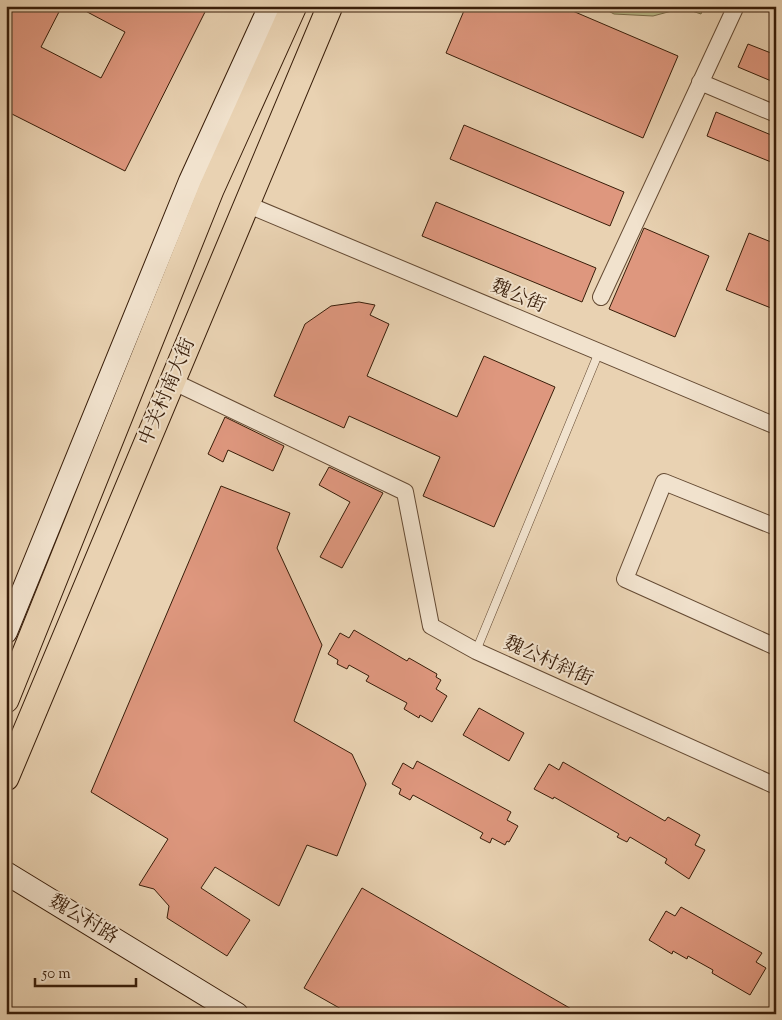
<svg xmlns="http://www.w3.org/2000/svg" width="782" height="1020" font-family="'Sorts Mill Goudy','Noto Serif SC',serif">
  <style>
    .green { fill: #babb89; stroke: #796c49 }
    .building { fill: #de977e; stroke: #381d09 }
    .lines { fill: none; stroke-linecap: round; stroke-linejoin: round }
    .lane-casing { stroke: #644a33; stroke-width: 9 }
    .street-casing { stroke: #644a33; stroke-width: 18 }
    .secondary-casing { stroke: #381d09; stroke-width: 24 }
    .primary-casing { stroke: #381d09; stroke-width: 27 }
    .lane { stroke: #f1e2cd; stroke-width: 8 }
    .street { stroke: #f1e2cd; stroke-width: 16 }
    .secondary { stroke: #f1e2cd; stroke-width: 22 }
    .primary { stroke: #e9d2b2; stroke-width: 25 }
    .labels { text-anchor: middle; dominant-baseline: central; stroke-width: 4; stroke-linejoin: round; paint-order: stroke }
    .street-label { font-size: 19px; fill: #381d09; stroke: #f1e2cd }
  </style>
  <rect width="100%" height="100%" fill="#e9d2b2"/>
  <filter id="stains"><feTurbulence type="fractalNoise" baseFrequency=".004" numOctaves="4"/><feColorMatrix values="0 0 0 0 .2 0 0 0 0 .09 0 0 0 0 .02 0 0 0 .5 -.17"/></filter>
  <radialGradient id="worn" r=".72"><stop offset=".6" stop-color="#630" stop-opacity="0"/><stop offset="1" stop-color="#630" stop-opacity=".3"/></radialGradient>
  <!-- green -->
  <path class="green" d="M599 6H704L701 14 683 8 653 16 614 14Z"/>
  <!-- building -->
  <path class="building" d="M6 6H62L41 47 101 78 125 32 76 6H194L205 12 125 171 6 111Z
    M466 6H561L678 56 643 138 446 53Z
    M748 44 776 55V83L738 67Z
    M716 112 776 137V164L707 136Z
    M464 125 624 192 610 226 450 159Z
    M436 202 596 268 582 302 422 236Z
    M644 228 709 256 675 337 609 309Z
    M749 233 776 244V310L726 290Z
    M359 302 375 305 370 315 389 324 367 376 457 417 484 356 555 387 494 527 423 496 440 457 349 416 344 428 274 396 305 324 331 306Z
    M225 417 284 446 273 471 228 450 223 462 208 454Z
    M329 467 383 493 342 568 320 557 350 502 319 485Z
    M221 486 290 513 277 548 322 645 294 721 352 754 366 784 337 856 307 845 279 906 215 867 201 888 250 920 227 956 167 918 169 906 154 889 139 885 168 839 91 792Z
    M354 630 407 661 409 658 437 674 436 677 441 680 436 689 447 696 432 722 420 715 419 718 404 709 407 703 366 681 369 676 349 665 347 669 337 664 338 660 328 654 340 633 349 638Z
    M479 708 524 733 509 761 463 735Z
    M417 761 511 812 507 820 518 826 509 842 507 841 505 845 492 838 490 843 480 838 483 833 413 795 410 800 399 794 401 789 392 784 403 763 413 769Z
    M563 762 665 821 668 817 700 835 695 845 705 850 689 879 665 863 667 859 630 837 627 842 617 837 619 834 554 797 553 799 534 789 549 764 559 770Z
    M362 888 580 1014H350L304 988Z
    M681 907 762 953 756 962 766 968 750 995 712 973 713 970 688 956 687 959 673 951 672 954 649 940 666 911 675 916Z"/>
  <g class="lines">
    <!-- lane casing -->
    <g class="lane-casing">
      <path id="lane" d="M476 651 599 352"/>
    </g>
    <!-- street casing -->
    <g class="street-casing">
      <path id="street" d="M700 82 776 114
        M246 204 776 426
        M601 297 736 6
        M174 382 405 492 431 626 476 651 776 786
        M776 527 664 482 625 579 776 647"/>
    </g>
    <!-- secondary casing -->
    <g class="secondary-casing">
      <path id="secondary" d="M6 632 190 181 270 6
        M6 873 237 1014"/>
    </g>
    <!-- primary casing -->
    <g class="primary-casing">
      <path id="primary" d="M6 700 211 190 294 6
        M6 778 330 6"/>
    </g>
    <!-- lane -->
    <use href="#lane" class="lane"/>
    <!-- street -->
    <use href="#street" class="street"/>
    <!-- secondary -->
    <use href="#secondary" class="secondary"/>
    <!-- primary -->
    <use href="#primary" class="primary"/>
  </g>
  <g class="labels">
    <!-- street labels -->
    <g class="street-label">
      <text transform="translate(518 297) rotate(23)">魏公街</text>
      <text transform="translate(168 392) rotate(-67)">中关村南大街</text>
      <text transform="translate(548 662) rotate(24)">魏公村斜街</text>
      <text transform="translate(83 920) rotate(31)">魏公村路</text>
    </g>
  </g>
  <!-- margin -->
  <rect width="782" height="1020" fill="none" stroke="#e9d2b2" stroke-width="25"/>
  <rect x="8" y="8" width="767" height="1005" fill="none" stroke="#381d09" stroke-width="2.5"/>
  <rect x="12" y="12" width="757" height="995" fill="none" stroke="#381d09"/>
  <!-- scale -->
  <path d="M35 978v8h101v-8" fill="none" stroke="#381d09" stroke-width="2.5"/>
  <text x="42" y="978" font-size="15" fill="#381d09" stroke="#f1e2cd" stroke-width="4" paint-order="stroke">50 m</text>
  <rect width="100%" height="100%" filter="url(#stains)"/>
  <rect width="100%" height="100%" fill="url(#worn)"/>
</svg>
